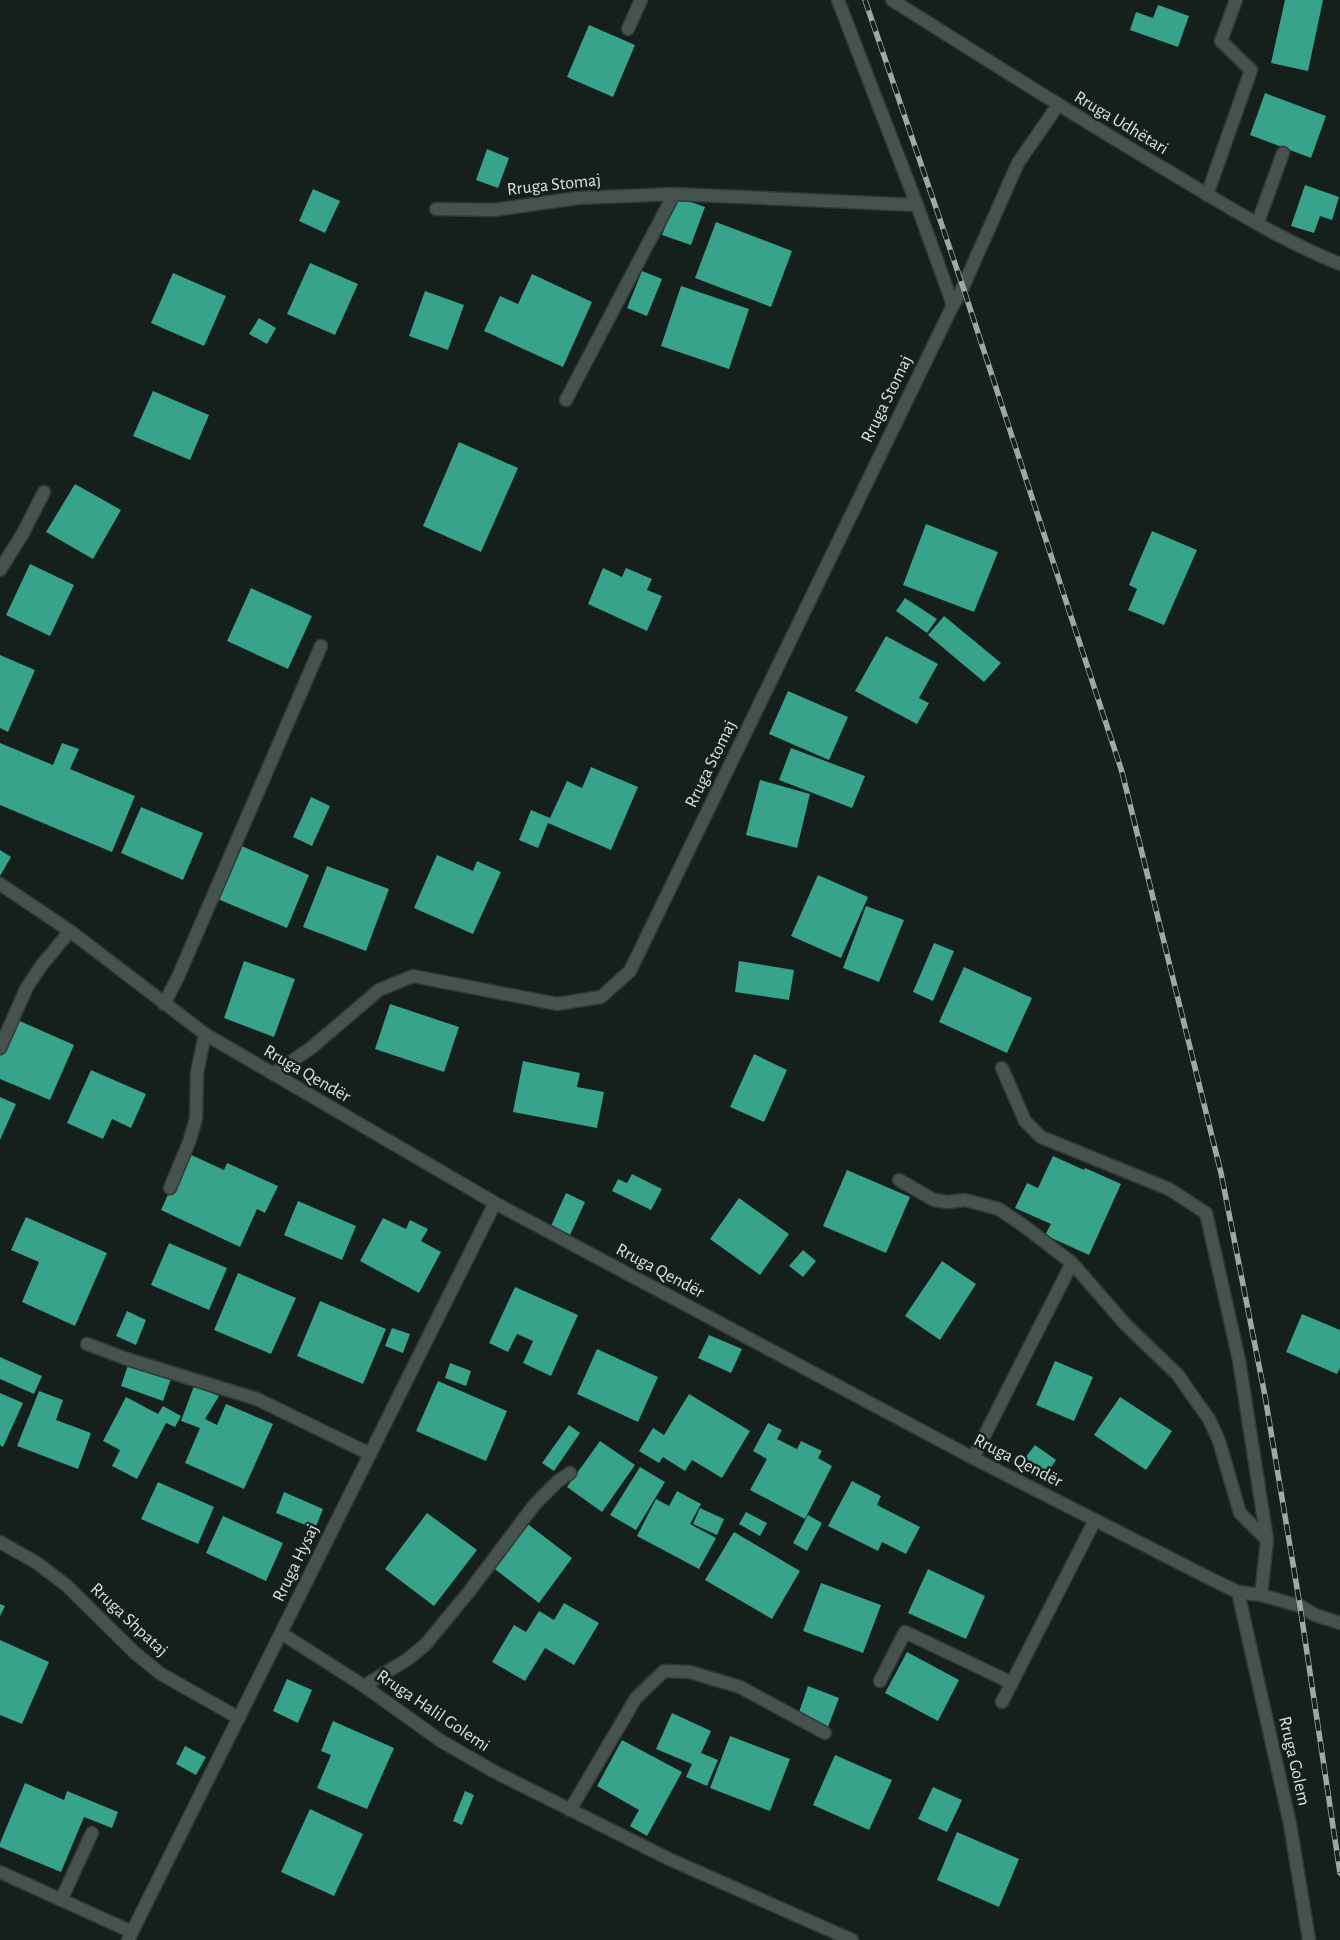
<svg xmlns="http://www.w3.org/2000/svg" width="1340" height="1940" font-family="'Alegreya Sans',sans-serif">
  <style>
    .building { fill: #37a38b }
    .lines { fill: none; stroke-linecap: round; stroke-linejoin: round }
    .service-casing { stroke: #323836; stroke-width: 15 }
    .minor-casing { stroke: #323836; stroke-width: 15 }
    .service { stroke: #46524e; stroke-width: 12 }
    .minor { stroke: #46524e; stroke-width: 12 }
    .rail-casing { stroke: #a0a7a5; stroke-width: 5.5 }
    .rail { stroke: #151f1c; stroke-width: 4; stroke-dasharray: 11; stroke-linecap: butt }
    .labels { text-anchor: middle; dominant-baseline: central; stroke-width: 5; stroke-linejoin: round; paint-order: stroke }
    .street-label { font-size: 18px; fill: #dae0de; stroke: #151f1c }
  </style>
  <rect width="100%" height="100%" fill="#151f1c"/>
  <!-- building -->
  <path class="building" d="M1285 0H1323L1308 71 1271 63Z
    M1158 5 1189 16 1178 47 1130 30 1136 12 1153 18Z
    M589 25 635 45 613 97 567 77Z
    M1265 93 1326 116 1311 158 1250 135Z
    M487 149 509 158 498 188 476 180Z
    M1305 185 1339 197 1332 220 1320 216 1314 233 1291 226Z
    M313 189 340 201 325 233 299 221Z
    M677 197 705 207 691 245 662 235Z
    M716 222 792 251 771 307 695 278Z
    M310 263 358 284 335 335 287 314Z
    M642 271 662 279 647 316 627 308Z
    M173 273 226 296 204 346 151 323Z
    M532 274 592 302 563 367 484 331 500 296 518 304Z
    M681 286 749 309 729 369 661 346Z
    M425 291 464 305 448 350 409 336Z
    M259 318 276 328 267 344 249 334Z
    M153 391 209 415 190 460 133 436Z
    M459 442 518 468 481 552 423 526Z
    M75 484 121 510 93 559 46 532Z
    M926 524 998 552 974 612 903 585Z
    M1152 531 1197 550 1164 625 1128 610 1137 589 1129 585Z
    M30 564 74 585 50 636 6 615Z
    M603 568 622 577 626 568 652 579 647 590 662 596 647 631 588 604Z
    M251 588 312 616 288 669 227 641Z
    M905 598 937 619 927 633 896 611Z
    M944 616 1001 663 984 682 928 635Z
    M886 636 938 664 919 698 929 703 917 724 855 691Z
    M0 655 35 670 8 732 0 728Z
    M788 691 848 717 829 760 769 734Z
    M0 743 53 765 62 743 79 749 70 769 135 796 112 852 0 805Z
    M791 748 865 776 852 808 779 780Z
    M591 767 638 787 611 850 548 823 538 848 519 840 531 810 550 818 567 781 582 788Z
    M760 780 810 794 797 848 746 835Z
    M311 797 330 806 312 846 293 837Z
    M141 807 203 833 183 880 121 853Z
    M237 844 309 875 287 928 215 898Z
    M0 850 11 857 0 876Z
    M437 855 473 871 477 861 501 872 473 934 414 908Z
    M327 866 389 889 366 951 303 927Z
    M818 875 868 897 841 958 791 936Z
    M866 906 904 920 879 982 843 968Z
    M934 943 954 951 933 1001 913 992Z
    M244 961 295 979 274 1037 224 1018Z
    M739 961 794 970 789 1000 735 992Z
    M964 967 1032 998 1007 1053 939 1022Z
    M390 1004 459 1027 444 1072 375 1049Z
    M13 1018 74 1045 50 1100 0 1079V1047Z
    M754 1054 787 1070 764 1122 730 1107Z
    M523 1061 580 1073 577 1087 604 1092 597 1128 513 1112Z
    M91 1070 146 1094 131 1128 112 1119 103 1139 67 1123Z
    M0 1097 16 1104 0 1140Z
    M187 1153 224 1170 227 1163 278 1186 265 1213 257 1209 240 1247 161 1210Z
    M1053 1156 1084 1170 1085 1168 1121 1184 1089 1255 1045 1235 1051 1224 1015 1208 1027 1183 1038 1188Z
    M847 1170 910 1197 886 1253 823 1226Z
    M632 1174 662 1189 651 1210 612 1191 618 1179 627 1183Z
    M566 1193 585 1202 570 1235 551 1226Z
    M739 1198 789 1234 760 1275 710 1239Z
    M298 1201 356 1226 342 1260 284 1235Z
    M26 1217 107 1253 75 1326 22 1302 39 1262 11 1250Z
    M383 1218 406 1229 410 1220 428 1229 421 1241 441 1252 419 1293 360 1261Z
    M169 1243 227 1268 209 1310 151 1285Z
    M803 1250 816 1261 803 1277 789 1266Z
    M942 1261 976 1284 940 1340 905 1316Z
    M238 1273 296 1298 271 1354 214 1330Z
    M515 1287 578 1315 551 1376 523 1363 533 1341 517 1334 508 1352 489 1343Z
    M320 1301 386 1329 363 1384 297 1356Z
    M127 1311 146 1320 136 1345 116 1336Z
    M1302 1314 1340 1330V1368L1337 1374 1286 1352Z
    M392 1328 410 1334 403 1353 385 1346Z
    M709 1335 742 1349 731 1373 698 1358Z
    M597 1349 658 1377 638 1422 577 1394Z
    M0 1357 42 1376 34 1394 0 1379Z
    M1055 1361 1093 1377 1074 1421 1036 1405Z
    M129 1362 172 1376 163 1401 121 1386Z
    M450 1363 471 1371 466 1386 445 1378Z
    M438 1381 507 1411 486 1461 416 1431Z
    M194 1386 219 1396 205 1419 217 1425 226 1404 273 1424 244 1489 185 1463 200 1428 181 1421Z
    M39 1391 63 1400 56 1420 91 1433 78 1469 17 1446Z
    M0 1393 23 1403 3 1447 0 1445Z
    M689 1394 750 1431 722 1478 692 1460 685 1471 663 1457 659 1463 639 1451 653 1428 664 1435Z
    M126 1397 158 1414 163 1406 181 1416 175 1427 166 1423 137 1479 112 1466 120 1450 103 1441Z
    M1120 1397 1172 1431 1146 1470 1094 1435Z
    M768 1423 782 1430 777 1439 797 1449 801 1441 822 1451 818 1458 832 1466 805 1519 750 1490 767 1459 753 1451Z
    M569 1425 580 1433 554 1471 542 1463Z
    M600 1441 635 1465 602 1512 567 1487Z
    M1035 1445 1056 1460 1044 1478 1022 1462Z
    M640 1467 665 1482 636 1530 610 1515Z
    M852 1481 881 1496 877 1505 920 1527 906 1554 882 1542 878 1551 828 1526Z
    M158 1482 214 1507 198 1544 141 1519Z
    M677 1491 701 1504 690 1524 716 1538 699 1569 637 1536 656 1499 669 1506Z
    M284 1492 323 1509 315 1529 276 1513Z
    M700 1508 724 1519 717 1535 693 1524Z
    M746 1512 767 1523 760 1536 739 1524Z
    M427 1513 477 1550 434 1606 385 1569Z
    M808 1515 822 1523 807 1551 793 1543Z
    M223 1516 283 1543 266 1581 206 1553Z
    M525 1522 572 1558 539 1603 492 1567Z
    M734 1532 800 1571 772 1619 705 1580Z
    M928 1569 985 1596 966 1639 908 1613Z
    M821 1583 881 1605 863 1653 803 1631Z
    M564 1603 599 1623 574 1665 545 1648 525 1681 492 1662 514 1625 526 1632 539 1611 554 1620Z
    M0 1604 5 1606 0 1616Z
    M0 1640 49 1662 22 1724 0 1715Z
    M907 1652 959 1680 938 1721 885 1693Z
    M287 1679 312 1690 298 1723 273 1711Z
    M808 1686 839 1698 828 1727 798 1715Z
    M672 1713 711 1731 701 1753 718 1760 707 1786 686 1777 692 1764 656 1749Z
    M333 1721 394 1748 367 1809 317 1788 331 1755 321 1751Z
    M730 1736 790 1759 770 1811 710 1788Z
    M622 1740 682 1772 647 1836 630 1826 639 1810 597 1786Z
    M185 1746 206 1757 196 1775 176 1764Z
    M835 1755 892 1780 869 1830 813 1805Z
    M25 1783 64 1800 67 1791 118 1812 112 1828 84 1817 61 1872 0 1847V1843Z
    M933 1787 962 1800 947 1832 918 1819Z
    M465 1791 474 1795 462 1825 453 1821Z
    M310 1809 363 1834 334 1896 281 1872Z
    M957 1832 1019 1859 999 1907 937 1880Z"/>
  <g class="lines">
    <!-- service casing -->
    <g class="service-casing">
      <path id="service" d="M628 29 641 0
        M1207 195 1251 70 1221 41 1236 0
        M1258 222 1283 153
        M953 305 963 287 1018 163 1058 105
        M566 400 674 194
        M164 1004 178 977 321 646
        M0 1048 27 987 41 966 70 931
        M1002 1068 1025 1121 1041 1137 1169 1189 1206 1213 1239 1360 1267 1540 1261 1595
        M899 1180 934 1200 948 1202 965 1200 999 1209 1024 1226 1072 1263 973 1458
        M170 1188 189 1142 196 1119 197 1073 205 1034
        M1072 1263 1126 1325 1178 1375 1194 1398 1209 1419 1219 1441 1240 1513 1267 1540
        M87 1344 127 1359 257 1399 370 1454
        M880 1681 905 1632 1012 1683
        M364 1686 408 1659 425 1645 468 1593 535 1504 558 1481 570 1473
        M1002 1702 1095 1520
        M0 1872 132 1932
        M61 1900 92 1833"/>
    </g>
    <!-- minor casing -->
    <g class="minor-casing">
      <path id="minor" d="M892 0C982 57 1072 114 1163 168 1220 202 1278 239 1340 264
        M436 209 493 210 578 198 674 194 917 205
        M0 570 22 535 44 492
        M0 884 70 931 205 1034 495 1203 973 1458 1215 1581 1238 1592 1261 1595 1300 1606 1315 1615 1340 1623
        M273 1074 311 1048 379 990 413 976 557 1004 601 997 630 971 953 305 917 205 838 0
        M0 1542 37 1563 66 1585 135 1653 161 1674 239 1718
        M1238 1592 1290 1824 1309 1940
        M281 1633 364 1686 441 1741 495 1772 669 1859 852 1940
        M570 1810 636 1698 664 1671 690 1672 740 1687 825 1733
        M128 1940 495 1203"/>
    </g>
    <!-- service -->
    <use href="#service" class="service"/>
    <!-- minor -->
    <use href="#minor" class="minor"/>
    <!-- rail casing -->
    <g class="rail-casing">
      <path id="rail" d="M865 0 963 287 1122 772 1221 1173 1265 1396 1300 1606 1340 1873"/>
    </g>
    <!-- rail -->
    <use href="#rail" class="rail"/>
  </g>
  <g class="labels">
    <!-- street labels -->
    <g class="street-label">
      <text transform="translate(1121 123) rotate(31)">Rruga Udhëtari</text>
      <text transform="translate(554 185) rotate(-6)">Rruga Stomaj</text>
      <text transform="translate(887 399) rotate(-64)">Rruga Stomaj</text>
      <text transform="translate(711 764) rotate(-64)">Rruga Stomaj</text>
      <text transform="translate(307 1074) rotate(30)">Rruga Qendër</text>
      <text transform="translate(660 1271) rotate(28)">Rruga Qendër</text>
      <text transform="translate(1018 1461) rotate(27)">Rruga Qendër</text>
      <text transform="translate(296 1563) rotate(-64)">Rruga Hysaj</text>
      <text transform="translate(129 1620) rotate(43)">Rruga Shpataj</text>
      <text transform="translate(433 1711) rotate(34)">Rruga Halil Golemi</text>
      <text transform="translate(1294 1761) rotate(77)">Rruga Golem</text>
    </g>
  </g>
</svg>
